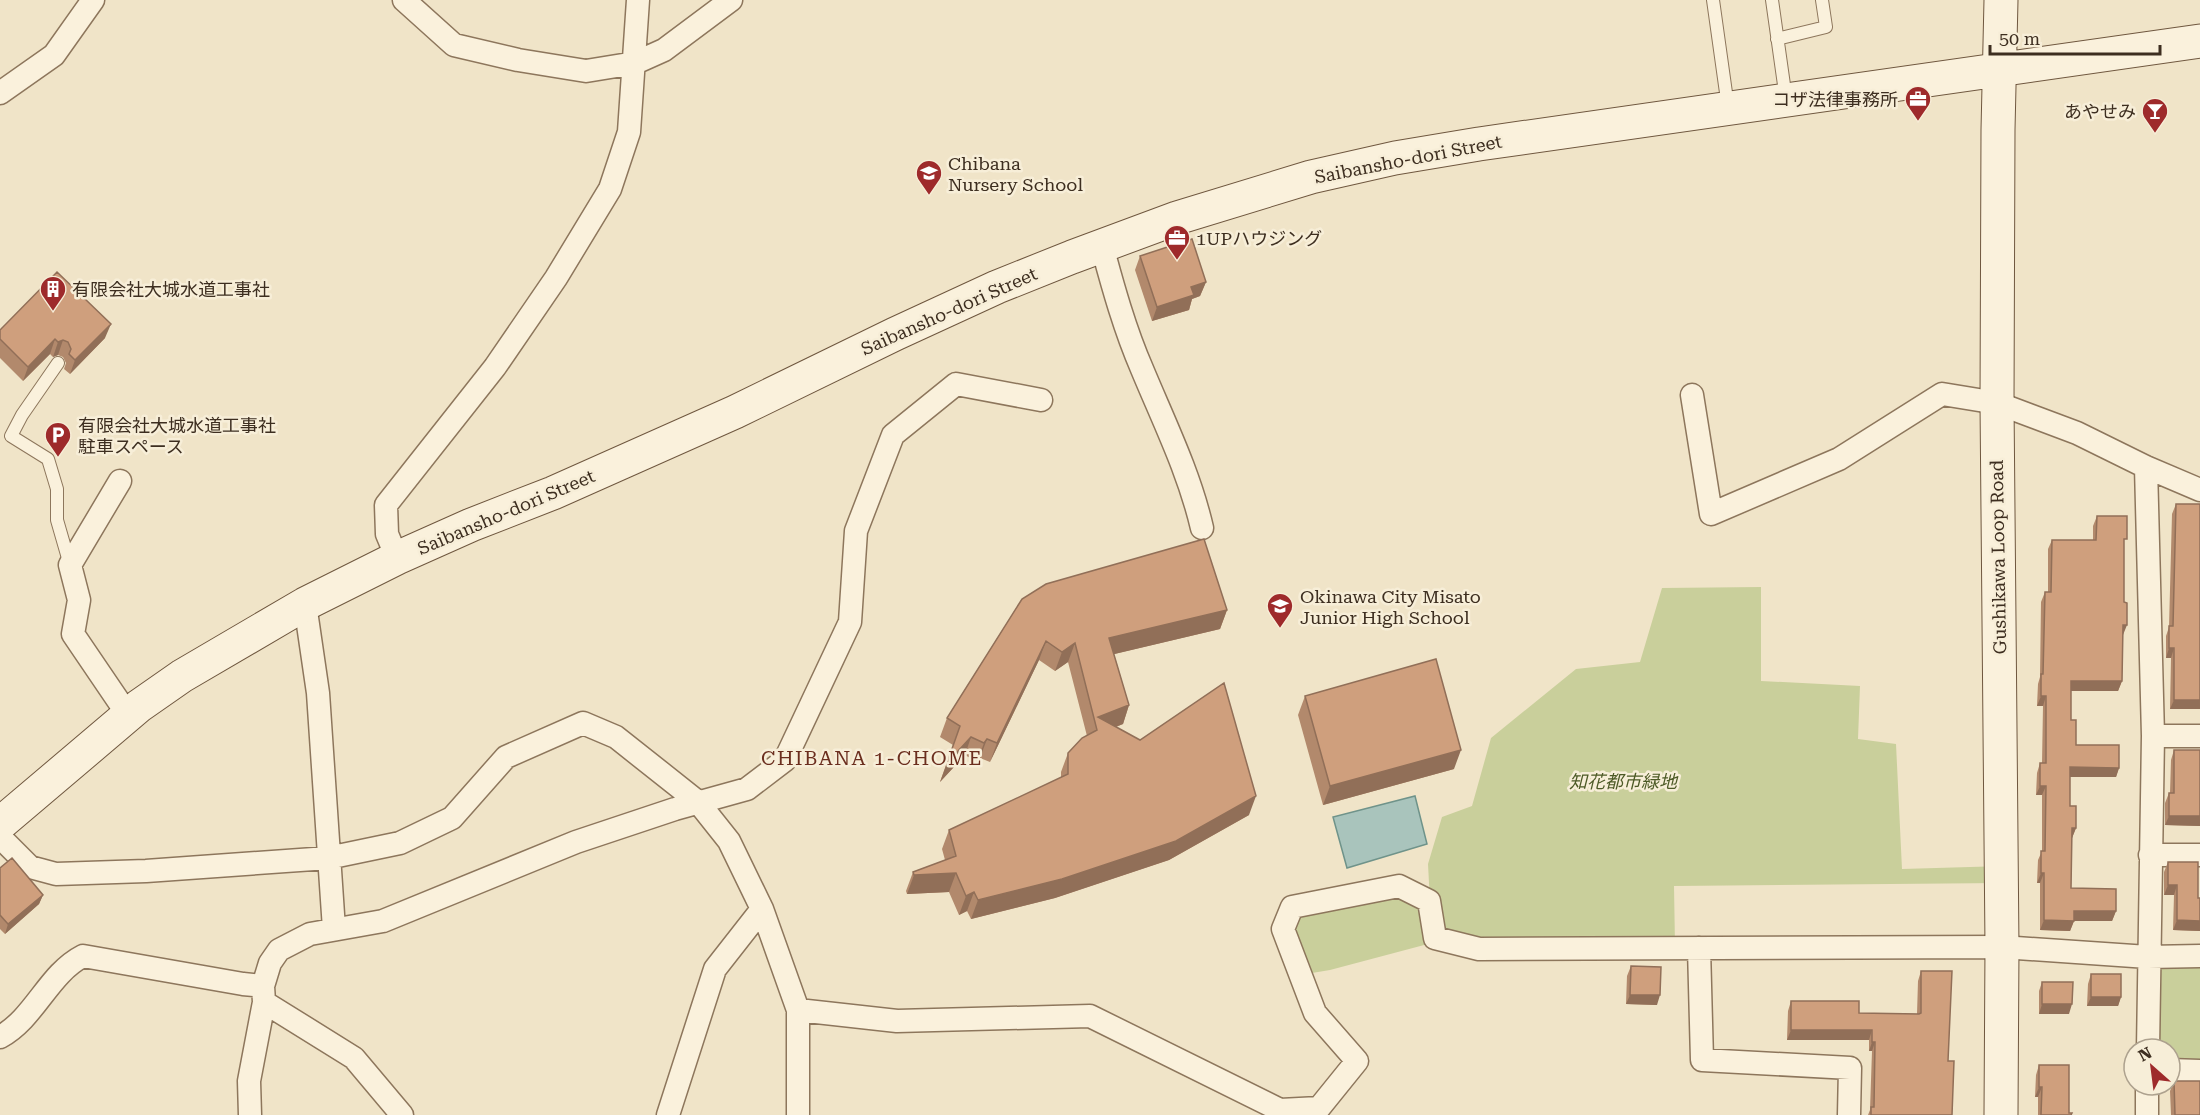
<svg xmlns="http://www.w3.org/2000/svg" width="2200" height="1115" font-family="'Roboto Serif','Noto Sans JP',serif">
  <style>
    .green { fill: #c9cf9b }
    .water { fill: #a9c4bc; stroke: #6f938a; stroke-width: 1.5 }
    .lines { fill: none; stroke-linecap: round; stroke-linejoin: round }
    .lane-casing { stroke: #8d765c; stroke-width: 14 }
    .street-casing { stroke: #8d765c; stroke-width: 25 }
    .secondary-casing { stroke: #6f573f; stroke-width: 35 }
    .lane { stroke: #faf1dc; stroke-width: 12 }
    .street { stroke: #faf1dc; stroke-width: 22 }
    .secondary { stroke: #faf1dc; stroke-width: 33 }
    .wall { fill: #b2896c }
    .shaded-wall { fill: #916f58 }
    .building { fill: #cf9f7d; stroke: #916f58; stroke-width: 1.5 }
    .labels { text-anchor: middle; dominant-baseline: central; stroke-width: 5; stroke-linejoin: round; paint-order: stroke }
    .poi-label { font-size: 18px; fill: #3d2e20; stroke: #f7eed8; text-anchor: start }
    .street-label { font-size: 18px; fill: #3d2e20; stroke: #f7eed8 }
    .park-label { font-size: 18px; font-style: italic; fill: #4d5a26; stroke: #f7eed8 }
    .neighbourhood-label { font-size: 20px; letter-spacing: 1.5px; fill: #6b2e1e; stroke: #f7eed8 }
  </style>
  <rect width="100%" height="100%" fill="#f0e4c8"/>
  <!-- green -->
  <path class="green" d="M1761 587V681L1860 686 1858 739 1896 744 1902 869 2004 866 2002 883 1674 886 1675 946 1445 942 1430 902 1428 864 1442 817 1472 806 1491 738 1576 669 1640 662 1662 588Z
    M1399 886 1429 901 1443 940 1330 970 1300 975 1292 907Z
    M2200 956V1071L2170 1070V1049H2148V957Z"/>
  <!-- water -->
  <path class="water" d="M1415 796 1427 844 1347 868 1333 817Z"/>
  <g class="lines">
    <!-- lane casing -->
    <g class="lane-casing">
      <path id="lane" d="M1713 0 1728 107
        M1772 0 1786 99
        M1777 39 1826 27 1822 0
        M58 363 22 415 11 436 48 459 57 489V520L70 565"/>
    </g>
    <!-- street casing -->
    <g class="street-casing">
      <path id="street" d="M404 0 454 45 518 60 586 71 635 63 664 50 731 0
        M0 93 54 55 93 0
        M1102 246C1113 287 1125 330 1142 369 1164 422 1189 472 1202 528
        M1692 395 1711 514 1839 459 1942 394 1997 403 2077 433 2146 467 2200 490
        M2146 467 2153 736 2148 1049
        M120 481 70 565 79 600 73 634 128 715
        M397 558 387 534 386 505 495 367 556 278 610 189 629 132 638 0
        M305 604 318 693 334 929
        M2153 736H2200
        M0 837 30 867 56 874 146 871 328 858 400 843 452 818 506 757 583 723 616 737 698 802 729 841 762 909 798 1010 897 1021 1090 1016 1280 1110 1319 1108 1357 1061 1315 1013 1283 929 1292 907 1399 886 1429 901 1435 938 1479 949 2002 947 2148 957 2200 956
        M2150 855H2200
        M1699 948 1702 1060 1850 1068 1849 1115
        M264 1002 354 1058 402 1115
        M0 1037C35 1018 48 974 83 956L243 984 263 986
        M2170 1070 2200 1071
        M250 1115 249 1081 264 1002 263 986 270 963 279 950 310 934 383 921 576 842 675 809 747 789 785 760 850 622 856 531 893 435 956 384 1041 400
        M668 1115 715 969 762 909
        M798 1115V1010
        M2147 1115V1085"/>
    </g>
    <!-- secondary casing -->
    <g class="secondary-casing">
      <path id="secondary" d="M0 824 139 706 182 676 305 604 397 558 471 525 553 493 735 412 895 334 997 287 1072 257 1177 218 1311 177 1395 158 1479 144 2200 41
        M2001 1115 2002 947 1997 403 1998 130 2001 0"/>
    </g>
    <!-- lane -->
    <use href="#lane" class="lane"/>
    <!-- street -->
    <use href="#street" class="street"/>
    <!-- secondary -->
    <use href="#secondary" class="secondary"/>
  </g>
  <!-- wall -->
  <path class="wall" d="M1140 256 1206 282 1200 296 1192 299 1189 310 1152 321 1135 270Z
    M0 330 105 338 70 374 64 369 66 363 63 357 58 355 53 357 50 354 23 381 0 358Z
    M2176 504H2200V709H2170L2171 658H2166V636L2169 627 2172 514Z
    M2097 516 2124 545 2122 681 2118 691H2071V720L2076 745 2119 768 2116 777H2070V806L2076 828 2072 838 2071 888 2116 911 2112 921H2074L2070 931 2040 930V883H2037L2038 860 2042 851V795H2036L2037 773 2040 763H2042L2043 706H2037L2038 684 2040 677 2041 602 2045 592H2048V549L2052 540H2093V526Z
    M1022 599 1227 610 1220 629 1114 654 1129 705 1123 724 1116 727 1249 815 1169 860 1055 898 971 919 967 911 959 915 949 892 907 894 906 891 913 872 945 860 942 849 949 830 1061 778V772L1068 753 1087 736 1068 662 1055 671 1039 660 990 762 980 758 977 762 965 755 940 782 953 745 940 737 947 718Z
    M1305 696 1454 769 1323 805 1298 715Z
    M2174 750H2200V826L2165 825V803L2169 793H2170L2171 760Z
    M2168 862 2198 898H2200V931L2173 930 2174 895H2164V872Z
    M0 868 43 895 39 904 5 934 0 929Z
    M1631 966 1657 1005 1626 1004 1627 976Z
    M1921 971 1948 1061 1952 1115H1868L1870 1110 1872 1051H1869V1040H1787L1788 1011 1791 1001 1859 1013 1917 1014 1918 981Z
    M2091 974 2121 997 2118 1006H2087L2088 984Z
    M2042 982 2069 1014H2039V991Z
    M2039 1065 2069 1113 2071 1115H2038V1097H2035L2036 1075Z
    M2174 1081 2200 1115H2171L2170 1091Z"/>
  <!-- shaded-wall -->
  <path class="shaded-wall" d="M1206 282 1200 296 1192 299 1189 310 1152 321 1157 307 1191 287Z
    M111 324 105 338 70 374 75 360Z
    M55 339 50 354 23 381 28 367Z
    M63 340 58 355 53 357 58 342Z
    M1227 610 1220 629 1102 657 1109 638Z
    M2123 625H2127L2123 635H2119Z
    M1046 641 1039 660 990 762 997 743Z
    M1075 643 1068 662 1055 671 1062 652Z
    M2169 648H2174L2171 658H2166Z
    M2071 681H2122L2118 691H2068Z
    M2041 696H2046L2043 706H2037Z
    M2174 700H2200V709H2170Z
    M1129 705 1123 724 1096 734 1097 730 1098 717Z
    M971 737 965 755 940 782 947 763Z
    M987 739 980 758 977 762 984 743Z
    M1461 750 1454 769 1323 805 1330 786Z
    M2070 767 2119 768 2116 777H2067Z
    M2040 786H2046L2042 795H2036Z
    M1256 796 1249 815 1169 860 1055 898 971 919 978 900Z
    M2169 816H2200V826L2165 825Z
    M2072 828H2076L2072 838H2068Z
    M956 873 949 892 907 894 914 875Z
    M2041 873H2044L2040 883H2037Z
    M2168 885H2177L2174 895H2164Z
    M974 892 967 911 959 915 966 896Z
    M43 895 39 904 5 934 8 924Z
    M2074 911H2116L2112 921H2074L2070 931 2040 930 2044 920Z
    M2177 920 2200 921V931L2173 930Z
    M1630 995H1660L1657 1005 1626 1004Z
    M2091 997H2121L2118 1006H2087Z
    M2042 1004H2072L2069 1014H2039Z
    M1791 1030H1872L1869 1040H1787Z
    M1872 1042H1875L1872 1051H1869Z
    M2039 1087H2042L2038 1097H2035Z"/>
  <!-- building -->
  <path class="building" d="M1192 239 1206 282 1191 287 1194 295 1157 307 1140 256Z
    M57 272 111 324 75 360 69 354 71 349 68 342 63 340 58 342 55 339 28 367 0 339V330Z
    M2176 504H2200V700H2174V648H2169V626H2173Z
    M2097 516H2127V539H2124V602L2127 603V625H2123L2122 681H2071V720H2076V745H2119V768L2070 767V806H2076V828H2072L2071 888 2116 889V911H2074V921L2044 920V873H2041V851H2045L2046 786H2040V763H2046V696H2041V674H2043L2045 592H2051L2052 540H2096Z
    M1204 539 1227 610 1109 638 1129 705 1098 717 1140 740 1224 683 1256 796 1176 841 1062 879 978 900 974 892 966 896 956 873 914 875 913 872 956 856 949 830 1068 774V753L1082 738 1097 730 1075 643 1062 652 1046 641 997 743 987 739 984 743 971 737 947 763 960 726 947 718 1022 599 1046 584Z
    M1436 659 1461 750 1330 786 1305 696Z
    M2174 750H2200V816H2169V793H2174Z
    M12 858 43 895 8 924 0 915V868Z
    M2168 862H2198V898H2200V921L2177 920V885H2168Z
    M1631 966 1661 967 1660 995H1630Z
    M1921 971H1952L1948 1061H1954L1952 1115H1871V1107H1874L1875 1042H1872V1030H1791V1001H1859V1013L1919 1014 1921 1013Z
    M2091 974H2121V997H2091Z
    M2042 982H2073L2072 1004H2042Z
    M2039 1065H2069V1113H2072L2071 1115H2041L2042 1087H2039Z
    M2174 1081H2200V1115H2175Z"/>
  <!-- icons -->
  <defs>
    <g id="office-pin" transform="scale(1.35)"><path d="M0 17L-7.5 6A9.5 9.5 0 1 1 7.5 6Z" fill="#9e2a2b" stroke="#f7eed8"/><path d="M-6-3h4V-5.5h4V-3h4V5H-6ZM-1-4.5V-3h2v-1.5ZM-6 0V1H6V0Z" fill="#fff"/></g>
    <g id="bar-pin" transform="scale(1.35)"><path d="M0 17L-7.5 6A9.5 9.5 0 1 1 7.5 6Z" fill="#9e2a2b" stroke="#f7eed8"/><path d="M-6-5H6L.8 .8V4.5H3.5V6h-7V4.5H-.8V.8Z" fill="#fff"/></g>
    <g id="school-pin" transform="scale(1.35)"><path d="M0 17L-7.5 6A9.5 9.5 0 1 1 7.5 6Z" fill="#9e2a2b" stroke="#f7eed8"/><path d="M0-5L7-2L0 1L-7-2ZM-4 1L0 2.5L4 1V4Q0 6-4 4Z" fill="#fff"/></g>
    <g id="building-pin" transform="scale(1.35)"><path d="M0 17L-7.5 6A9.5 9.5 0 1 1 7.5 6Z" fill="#9e2a2b" stroke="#f7eed8"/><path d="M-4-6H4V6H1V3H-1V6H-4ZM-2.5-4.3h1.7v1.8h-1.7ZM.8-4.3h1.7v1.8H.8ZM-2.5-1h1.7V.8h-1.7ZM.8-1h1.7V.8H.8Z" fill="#fff"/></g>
    <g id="parking-pin" transform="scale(1.35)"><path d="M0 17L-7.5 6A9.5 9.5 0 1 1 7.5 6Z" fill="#9e2a2b" stroke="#f7eed8"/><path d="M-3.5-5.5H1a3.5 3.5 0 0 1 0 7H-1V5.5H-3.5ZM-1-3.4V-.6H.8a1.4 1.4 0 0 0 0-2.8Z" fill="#fff"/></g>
  </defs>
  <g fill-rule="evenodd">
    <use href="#office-pin" x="1918" y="99"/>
    <use href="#bar-pin" x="2155" y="111"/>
    <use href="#school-pin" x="929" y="173"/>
    <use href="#office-pin" x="1177" y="238"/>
    <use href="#building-pin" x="53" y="289"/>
    <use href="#parking-pin" x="58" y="435"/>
    <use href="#school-pin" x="1280" y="606"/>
  </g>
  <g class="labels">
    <!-- poi labels -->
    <g class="poi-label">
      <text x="1898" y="99" text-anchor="end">コザ法律事務所</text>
      <text x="2136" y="111" text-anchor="end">あやせみ</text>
      <text x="948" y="163">Chibana<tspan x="948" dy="21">Nursery School</tspan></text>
      <text x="1196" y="238">1UPハウジング</text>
      <text x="72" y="289">有限会社大城水道工事社</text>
      <text x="78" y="425">有限会社大城水道工事社<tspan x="78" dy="21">駐車スペース</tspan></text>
      <text x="1300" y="596">Okinawa City Misato<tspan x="1300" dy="21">Junior High School</tspan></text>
    </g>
    <!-- street labels -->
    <g class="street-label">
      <text transform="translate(1408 159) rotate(-11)">Saibansho-dori Street</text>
      <text transform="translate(949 311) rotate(-24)">Saibansho-dori Street</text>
      <text transform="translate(506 512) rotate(-23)">Saibansho-dori Street</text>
      <text transform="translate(1998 557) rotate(-91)">Gushikawa Loop Road</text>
    </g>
    <!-- park labels -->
    <g class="park-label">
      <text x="1623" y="781">知花都市緑地</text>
    </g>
    <!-- neighbourhood labels -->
    <g class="neighbourhood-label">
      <text x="872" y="758">CHIBANA 1-CHOME</text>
    </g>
  </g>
  <!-- north arrow -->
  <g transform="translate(2152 1067) rotate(332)"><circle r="28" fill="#f7eed8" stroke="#ada18e" stroke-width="1.5"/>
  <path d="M0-4.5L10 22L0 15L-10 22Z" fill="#9e2a2b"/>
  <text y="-9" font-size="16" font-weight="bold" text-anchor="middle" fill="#3d2e20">N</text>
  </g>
  <!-- scale -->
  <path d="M1990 45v9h170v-9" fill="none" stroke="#3d2e20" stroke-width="3"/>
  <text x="1999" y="45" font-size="18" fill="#3d2e20" stroke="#f7eed8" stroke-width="4.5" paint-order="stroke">50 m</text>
</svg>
